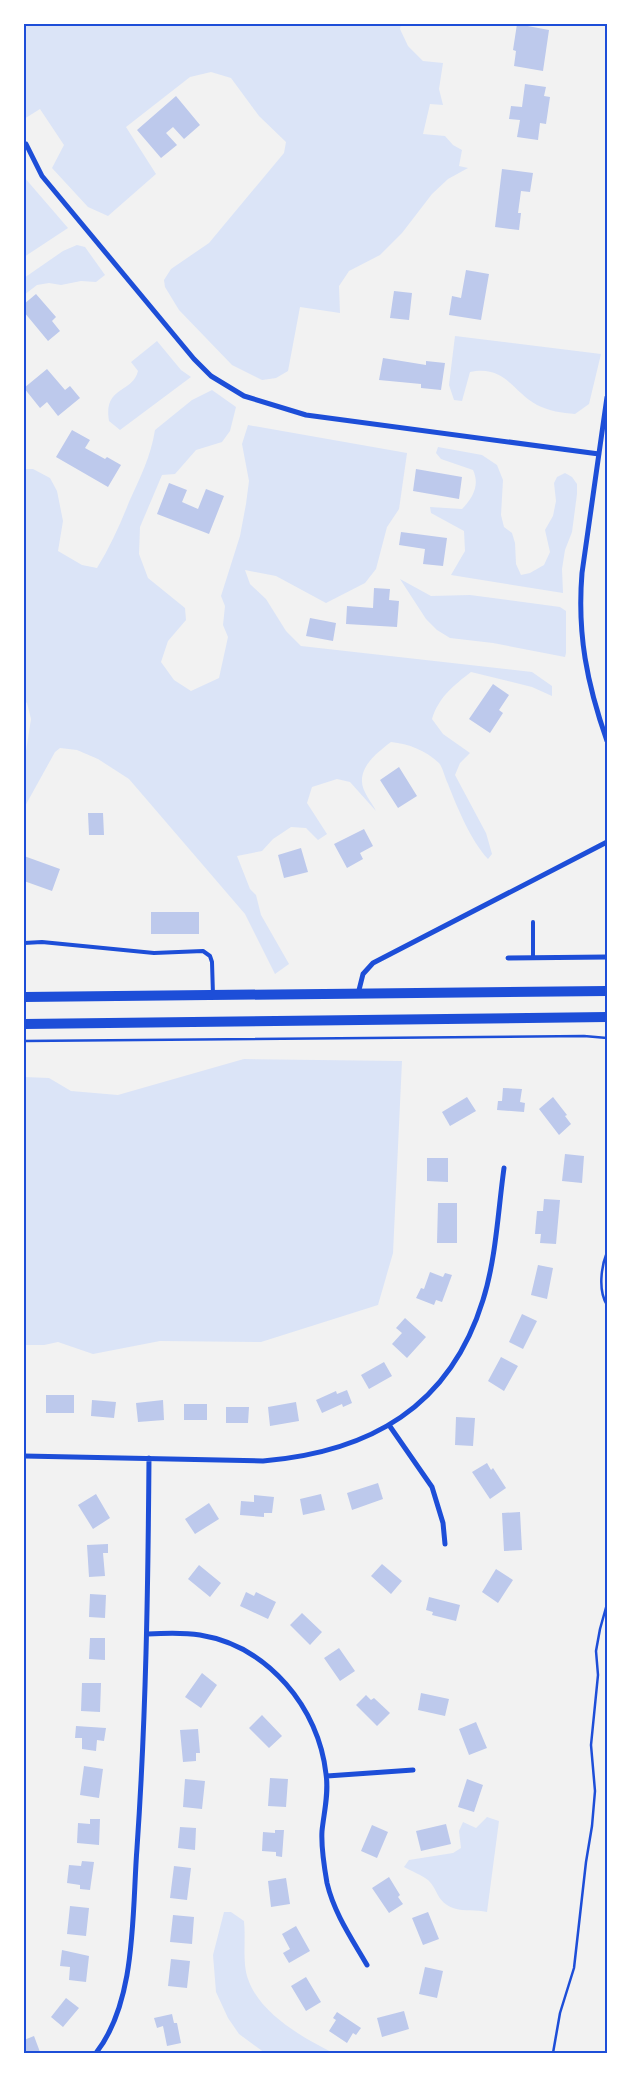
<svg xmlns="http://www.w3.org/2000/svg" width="631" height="2077" font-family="'Public Sans',sans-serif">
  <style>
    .green { fill: #dbe4f7 }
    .building { fill: #bdc9ec }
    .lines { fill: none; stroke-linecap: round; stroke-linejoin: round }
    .path { stroke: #1d4ed8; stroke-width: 2.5 }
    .service { stroke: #1d4ed8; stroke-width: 4 }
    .minor { stroke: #1d4ed8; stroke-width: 5 }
    .secondary { stroke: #1d4ed8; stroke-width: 10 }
    .neatline { fill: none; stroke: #1d4ed8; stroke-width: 2 }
  </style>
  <rect width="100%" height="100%" fill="#f2f2f2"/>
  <!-- green -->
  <path class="green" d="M24 24H401L400 29 408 46 423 61 443 63 439 89 443 105 430 104 423 134 445 136 453 145 462 150 459 166 468 168 448 179 432 194 402 233 380 255 349 271 339 286 340 313 300 307 288 371 276 378 262 380 232 365 179 310 165 287 164 280 171 269 209 243 284 153 286 142 259 116 231 78 211 72 190 77 126 127 156 174 108 216 88 207 52 168 64 145 40 109 24 119Z
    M24 177 68 228 24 257Z
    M77 245 85 247 105 275 96 282 81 281 61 285 49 283 37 285 24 295V278L63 251Z
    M455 336 601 354 589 404 575 414C562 413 549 411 537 405 512 391 505 365 470 372L462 401 454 400 449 385Z
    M157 341 181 370 191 377 120 430 109 421C103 386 132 394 138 371L131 362Z
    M212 390 236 407 230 431 222 442 196 450 175 474 162 475 140 527 139 554 148 578 185 608 186 620 168 641 161 662 174 680 191 691 219 678 228 637 223 625 225 606 221 596 240 536 246 504 249 481 242 444 248 425 407 453 399 509 387 527 376 569 365 583 326 603 276 576 245 570 250 584 266 599 286 631 301 646 532 672 552 686V696L532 687 471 672C454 685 438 698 432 719L443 734 470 753 460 763 455 775 486 833 492 854 488 859C471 841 457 807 448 784 445 778 443 768 439 763 425 750 409 744 391 742 378 752 361 765 362 782 362 791 372 803 376 811L350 782 337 779 312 787 307 803 327 834 318 840 306 828 291 827 273 839 262 851 237 856 250 889 256 895 261 915 289 964 275 974 245 914 129 779 98 759 77 750 60 748 55 752 24 808V764L31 719 27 703 24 701V469H33L50 478 57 491 63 521 58 551 82 565 97 568C110 547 120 525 129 502 140 478 151 456 155 430L192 400Z
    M438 447 482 455 497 465 503 480 501 515 504 527 512 533 515 543 516 564 521 575 530 573 544 565 550 552 545 530 553 516 556 501 554 483 557 477 565 473 572 477 577 484V494L572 532 565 550 562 569 563 593 451 575 465 551 464 531 431 513 430 507 462 509C473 498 480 485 473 470L441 459 436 453Z
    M400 579 431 596 470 595 560 607 566 611V653L565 657 493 643 450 638 437 630 426 619Z
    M244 1059 402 1061 393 1253 378 1305 261 1342 160 1341 93 1354 58 1342 44 1345H24V1077L49 1078 71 1091 118 1095Z
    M487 1817 499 1821 487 1912C476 1909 465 1912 453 1908 436 1901 439 1891 428 1880 422 1875 411 1871 404 1867L409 1860 453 1853 461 1848 459 1831 463 1822 476 1828Z
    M224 1912H231L244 1921C246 1940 242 1962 248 1979 260 2014 302 2037 333 2053H265L239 2034 228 2018 216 1992 213 1955Z"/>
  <!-- building -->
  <path class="building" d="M517 24 549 30 543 71 514 66 516 51 513 50Z
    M525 84 546 87 544 96 550 97 546 124 540 123 538 140 517 137 520 120 509 119 511 106 522 107Z
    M176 96 200 125 184 139 173 127 166 133 177 145 161 158 137 130Z
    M502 169 533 173 530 192 521 191 518 213H521L519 230 495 227Z
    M466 270 489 274 481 320 449 315 452 296 461 298Z
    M394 291 412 293 409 320 390 318Z
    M36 294 56 317 52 321 60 331 48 341 24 312V304Z
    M383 358 426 365V361L445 363 441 390 421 388V384L379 380Z
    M47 369 65 390 70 386 80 398 58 416 47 402 40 408 24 388Z
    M72 430 90 440 85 448 105 459 107 457 121 465 108 487 56 457Z
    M416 469 462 477 459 499 413 491Z
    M169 483 187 490 182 502 198 509 206 489 224 496 209 534 157 514Z
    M401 532 447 538 443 566 423 564 425 549 399 545Z
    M374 588 390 589 389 600 399 601 397 627 346 624 347 606 373 608Z
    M310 618 336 623 333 641 306 636Z
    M493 684 509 695 499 710 503 713 490 733 469 719Z
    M399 767 417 796 398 808 380 780Z
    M88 813H103L104 835H89Z
    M364 829 373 846 360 853 363 859 347 868 334 844Z
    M301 848 308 872 284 878 278 855Z
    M24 856 60 869 52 891 24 881Z
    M151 912H199V934H151Z
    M503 1088 522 1089 520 1102 525 1103 524 1112 497 1110 498 1101H502Z
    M467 1097 476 1111 450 1126 442 1112Z
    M553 1097 567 1115 565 1116 571 1124 559 1135 539 1109Z
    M565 1154 584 1156 582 1183 562 1181Z
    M427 1158H448V1182L427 1181Z
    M544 1199 560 1200 556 1244 540 1243 541 1234H535L537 1211H543Z
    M438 1203H457V1243H437Z
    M538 1265 553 1268 547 1299 531 1295Z
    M430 1272 443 1277 445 1273 452 1275 442 1302 436 1300 434 1305 416 1298 421 1288 424 1289Z
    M522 1314 537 1321 523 1349 509 1342Z
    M405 1318 426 1337 407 1358 392 1344 402 1333 396 1328Z
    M501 1357 518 1366 504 1391 488 1381Z
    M384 1362 392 1376 369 1389 361 1375Z
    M347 1390 352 1403 343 1407 342 1404 322 1413 316 1400 336 1391 337 1394Z
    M46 1395H74V1413H46Z
    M92 1400 116 1402 114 1418 91 1416Z
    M163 1400 164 1420 138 1422 136 1403Z
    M296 1402 299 1421 270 1426 268 1407Z
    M184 1404H207V1420H184Z
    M226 1407H249L248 1423H226Z
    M456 1417 475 1418 473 1446 455 1445Z
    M487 1463 491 1470 493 1468 506 1488 490 1499 472 1472Z
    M378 1483 383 1499 352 1510 347 1493Z
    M96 1494 110 1518 93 1529 78 1505Z
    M321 1494 325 1510 303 1515 300 1499Z
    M254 1495 274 1497 272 1513H264V1517L240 1515 241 1501 254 1502Z
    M209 1503 219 1519 195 1534 185 1519Z
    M520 1512 522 1550 504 1551 502 1513Z
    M108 1544V1553H103L105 1576 89 1577 87 1545Z
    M382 1564 402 1581 391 1594 371 1576Z
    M199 1565 221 1583 210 1597 188 1579Z
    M496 1569 513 1580 498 1603 482 1592Z
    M246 1592 254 1596 256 1592 276 1602 268 1619 240 1606Z
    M90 1594 106 1595 105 1618 89 1617Z
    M429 1597 460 1605 456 1621 432 1615 433 1612 426 1610Z
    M302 1613 322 1632 310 1645 290 1625Z
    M90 1638H105V1660L89 1659Z
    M339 1648 355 1671 340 1681 324 1658Z
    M202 1673 217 1685 201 1708 185 1697Z
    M82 1683H101L100 1712 81 1711Z
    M421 1693 449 1699 445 1716 418 1710Z
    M366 1695 371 1700 374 1698 390 1713 377 1726 356 1705Z
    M262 1715 282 1736 269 1748 249 1728Z
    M476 1722 487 1748 469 1755 459 1729Z
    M76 1726 106 1728 104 1741 97 1740 96 1751 82 1749V1738H75Z
    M198 1729 200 1753H196V1761L183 1762 180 1730Z
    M84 1766 103 1769 99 1798 80 1795Z
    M270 1778 288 1779 286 1807 268 1806Z
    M185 1779 205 1781 202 1809 183 1807Z
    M467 1779 483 1785 474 1812 458 1807Z
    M90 1819H100L99 1845 77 1843 78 1823 90 1824Z
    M446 1824 451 1844 421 1851 416 1831Z
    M372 1825 388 1832 377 1858 361 1851Z
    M180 1827 196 1828 195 1850 178 1848Z
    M275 1830H284L282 1857 276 1856V1852L262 1851 263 1832 275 1833Z
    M82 1861 94 1862 90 1890 80 1889V1885L67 1883 69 1865 81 1866Z
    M174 1866 191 1868 187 1900 170 1898Z
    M389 1877 400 1895 398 1897 403 1904 389 1913 372 1888Z
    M286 1878 290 1904 271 1907 268 1881Z
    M70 1906 89 1908 86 1936 67 1934Z
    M428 1912 439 1939 423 1945 412 1918Z
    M173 1915 194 1917 192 1944 170 1942Z
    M296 1926 310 1951 289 1963 283 1953 290 1949 282 1934Z
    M62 1950 89 1956 86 1982 69 1980 70 1967 60 1966Z
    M171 1959 190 1961 187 1988 168 1986Z
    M425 1967 443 1971 437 1998 419 1994Z
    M306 1977 321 2002 306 2011 291 1986Z
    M66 1998 79 2008 63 2027 51 2017Z
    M404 2011 409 2029 382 2037 377 2018Z
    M337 2012 361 2028 356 2035 353 2033 347 2043 329 2031 336 2020 333 2018Z
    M172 2014 174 2023H177L181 2043 167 2046 163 2026 157 2028 154 2018Z
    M34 2036 40 2052 24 2053V2040Z"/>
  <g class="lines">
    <!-- path -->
    <path class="path" d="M24 1041 584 1036 607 1038
      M607 1252C601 1267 598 1291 607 1305
      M553 2053 560 2013 574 1968 586 1862 592 1826 595 1791 591 1745 598 1675 596 1651 600 1629 607 1604"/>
    <!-- service -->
    <path class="service" d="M24 943 42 942 154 953 203 951 210 956 212 962 213 995
      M533 958V922"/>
    <!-- minor -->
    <path class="minor" d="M26 144 42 176 194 359 211 376 244 396 306 415 599 454
      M607 397 582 573C577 634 587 684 607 741
      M508 958 607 957
      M358 994 363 974 373 963 607 842
      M389 1425 432 1487 443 1523 445 1544
      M24 1456 263 1461C370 1452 450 1407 483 1300 496 1259 498 1211 504 1168
      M147 1634C165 1633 182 1632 200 1635 268 1646 319 1708 326 1774 329 1793 324 1812 322 1831 321 1848 324 1866 327 1883 334 1913 352 1939 367 1965
      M327 1776 413 1770
      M96 2053C137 2001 132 1911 137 1848 146 1718 148 1588 149 1458"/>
    <!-- secondary -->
    <path class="secondary" d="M24 997 607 991
      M24 1024 607 1017"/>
  </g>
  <!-- border -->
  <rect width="631" height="2077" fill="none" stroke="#ffffff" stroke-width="50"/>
  <rect x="25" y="25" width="581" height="2027" class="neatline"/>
</svg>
